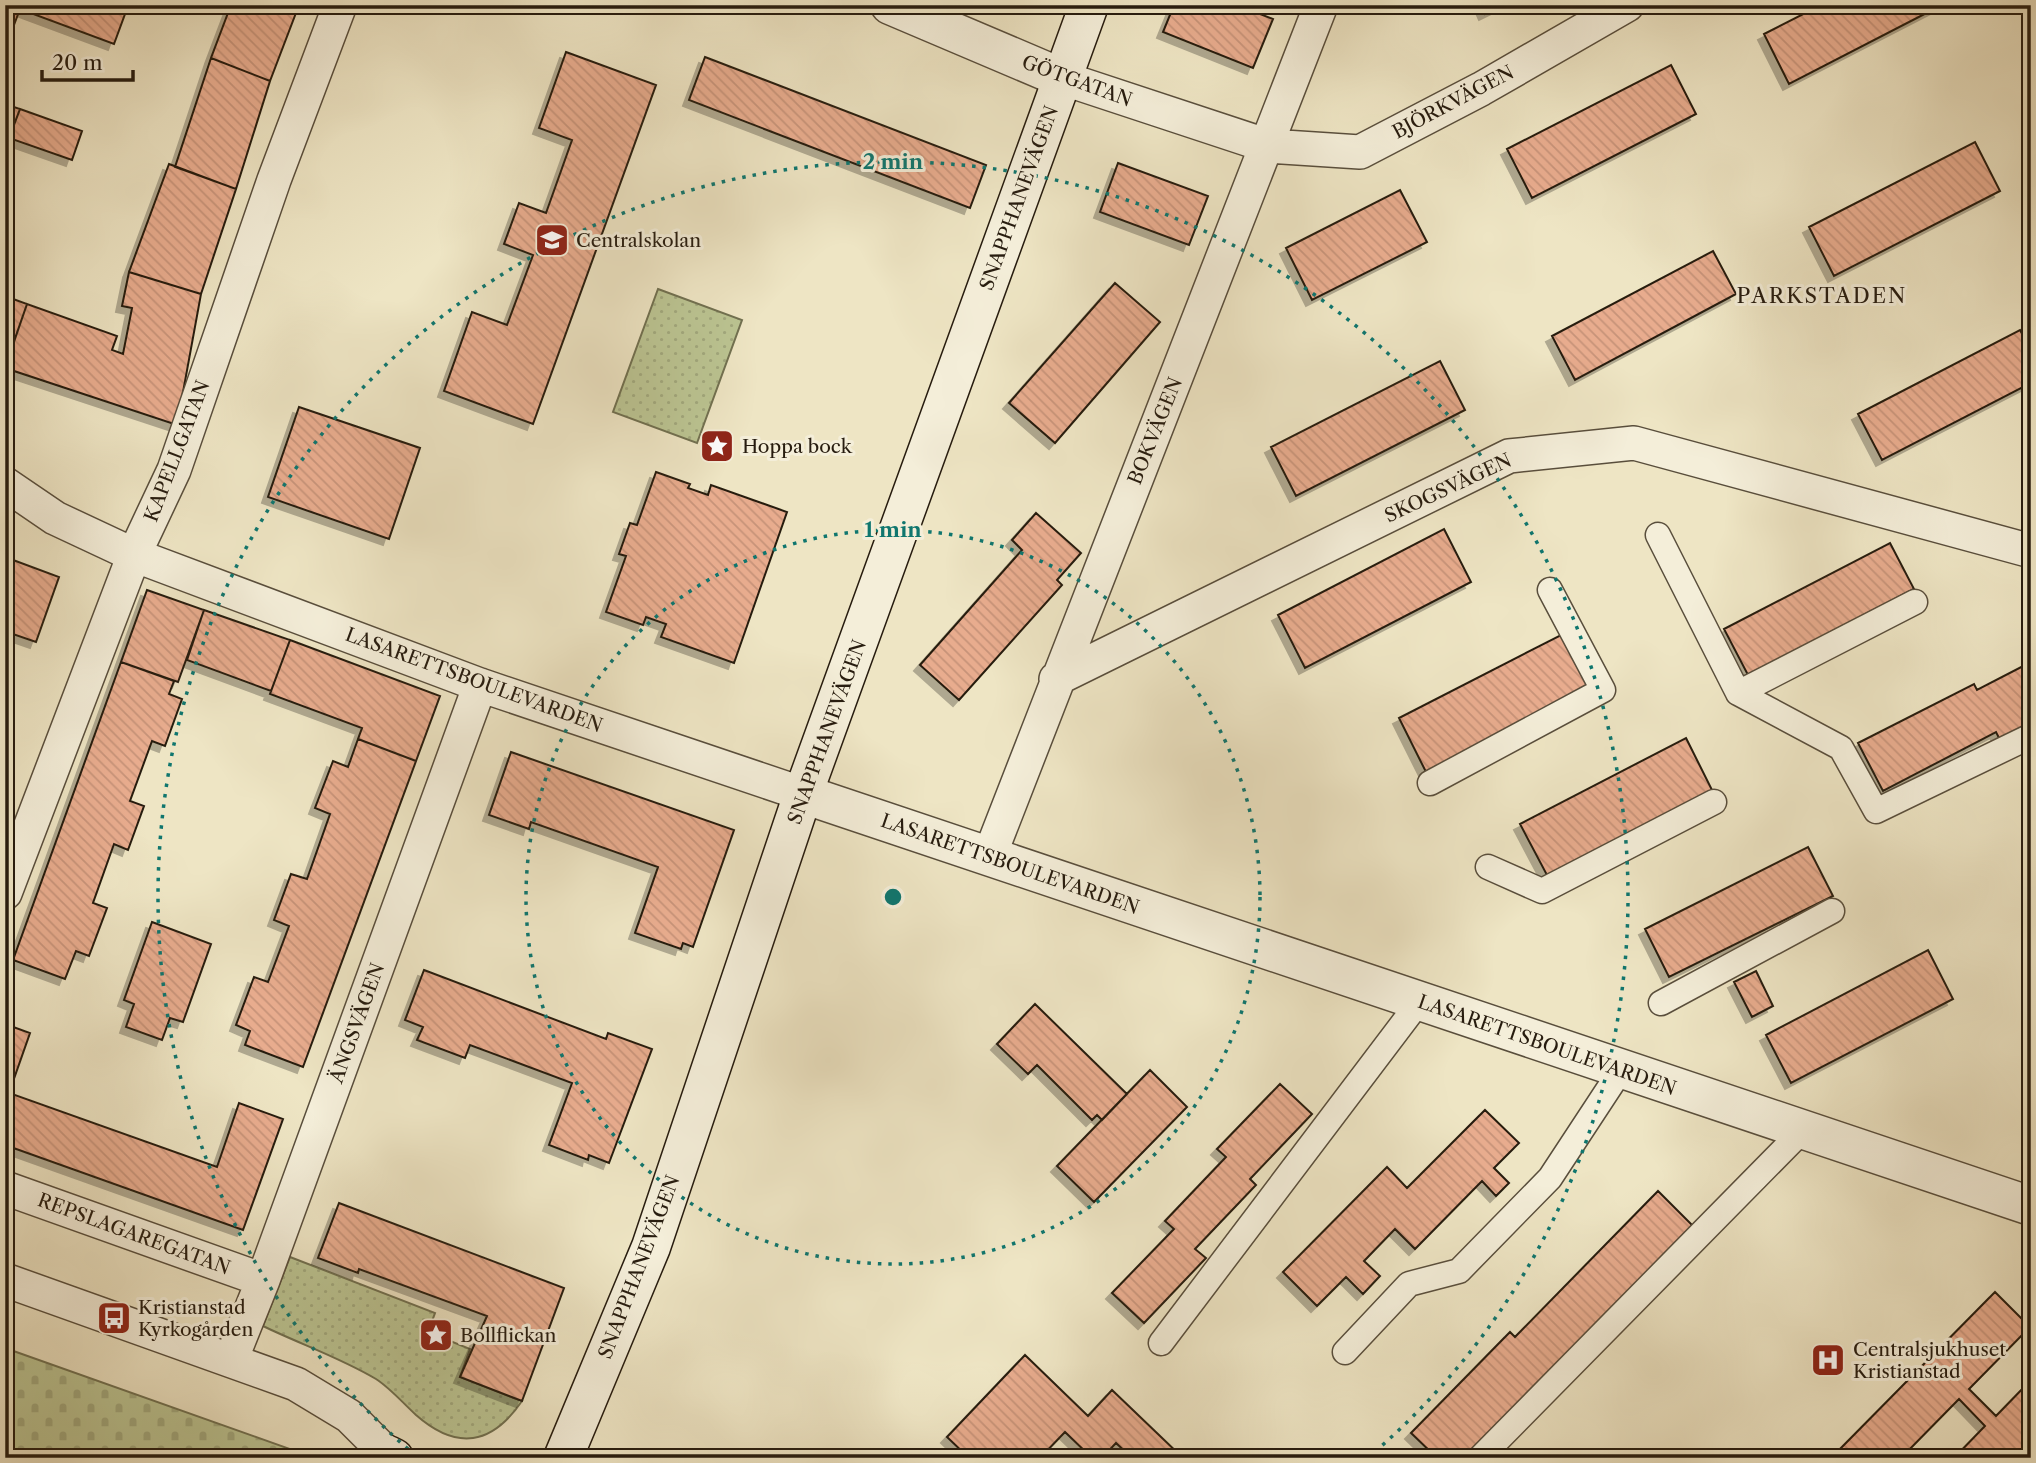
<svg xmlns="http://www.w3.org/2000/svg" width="2036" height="1463" font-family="'Libre Caslon Text',serif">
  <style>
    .grass { fill: url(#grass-dots); stroke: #717050; stroke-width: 2 }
    .cemetery { fill: url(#cemetery-stones); stroke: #717050; stroke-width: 2 }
    .building { fill: url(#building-back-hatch); stroke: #271c0f; stroke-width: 2; filter: url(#shadow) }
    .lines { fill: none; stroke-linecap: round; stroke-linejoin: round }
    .pedestrian-casing { stroke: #594e3c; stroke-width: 27 }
    .minor-casing { stroke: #594e3c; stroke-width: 36 }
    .tertiary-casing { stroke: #594e3c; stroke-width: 41 }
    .secondary-casing { stroke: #271c0f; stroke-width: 41 }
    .pedestrian { stroke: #f4eed9; stroke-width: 24 }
    .minor { stroke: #f4eed9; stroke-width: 33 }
    .tertiary { stroke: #f4eed9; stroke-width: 38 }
    .secondary { stroke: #f4eed9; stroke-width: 38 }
    .ring { fill: none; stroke: #0f766e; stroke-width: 3.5; stroke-dasharray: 3.5 7 }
    .labels { text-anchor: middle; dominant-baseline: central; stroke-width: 6; stroke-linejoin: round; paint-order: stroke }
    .street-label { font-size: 19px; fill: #271c0f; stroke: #f4eed9 }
    .poi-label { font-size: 19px; fill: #271c0f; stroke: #f4eed9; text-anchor: start }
    .neighbourhood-label { font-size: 21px; letter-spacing: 2px; fill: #271c0f; stroke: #f4eed9 }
    .centre { fill: #0f766e; stroke: #f4eed9; stroke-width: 3.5 }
    .ring-label { font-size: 21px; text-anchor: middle; font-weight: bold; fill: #0f766e; stroke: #f4eed9; stroke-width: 6; stroke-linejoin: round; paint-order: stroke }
  </style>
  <defs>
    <pattern id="grass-dots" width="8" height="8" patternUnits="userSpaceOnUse" patternTransform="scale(1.75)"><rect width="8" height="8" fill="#bbc492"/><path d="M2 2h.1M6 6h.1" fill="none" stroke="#a1a87d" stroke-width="1.8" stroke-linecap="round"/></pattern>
    <pattern id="cemetery-stones" width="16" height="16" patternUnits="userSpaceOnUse" patternTransform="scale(1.75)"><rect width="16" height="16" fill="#bbc492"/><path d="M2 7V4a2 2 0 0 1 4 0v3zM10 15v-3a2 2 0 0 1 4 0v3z" fill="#a1a87d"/></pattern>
    <pattern id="building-back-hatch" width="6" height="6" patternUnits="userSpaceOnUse" patternTransform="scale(1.75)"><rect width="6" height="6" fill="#e8ac8e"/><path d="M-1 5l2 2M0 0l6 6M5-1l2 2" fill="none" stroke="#c79379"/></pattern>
    <filter id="shadow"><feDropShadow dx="-6" dy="6" stdDeviation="0" flood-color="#0004"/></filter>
  </defs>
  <rect width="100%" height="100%" fill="#eee5c4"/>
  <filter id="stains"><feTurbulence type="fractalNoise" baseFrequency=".00286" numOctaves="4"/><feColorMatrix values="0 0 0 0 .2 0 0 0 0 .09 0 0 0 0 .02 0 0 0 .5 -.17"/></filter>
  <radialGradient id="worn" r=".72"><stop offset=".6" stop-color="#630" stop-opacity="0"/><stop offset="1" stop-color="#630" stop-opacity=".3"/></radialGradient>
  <!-- grass -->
  <path class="grass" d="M658 289 742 320 697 443 613 412Z
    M290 1257 435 1313 428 1332 470 1349 460 1377 522 1401C492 1445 457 1451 416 1415 403 1403 390 1388 376 1379 341 1358 300 1344 263 1326Z"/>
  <!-- cemetery -->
  <path class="cemetery" d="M5 1348 304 1454 308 1458H5Z"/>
  <!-- building -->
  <path class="building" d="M5 5H100L125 14 114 44 20 9 5 49Z
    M231 5H299L270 81 211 58Z
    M1174 5H1237L1273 19 1253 68 1163 32Z
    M1481 5H1503L1485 14Z
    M1821 5H1942L1789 84 1764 34Z
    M566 52 656 85 533 424 444 391 472 312 507 325 533 255 504 244 519 203 546 213 572 140 539 128Z
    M705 57 986 165 970 208 689 100Z
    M211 58 270 81 236 189 175 167Z
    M1671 65 1696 114 1532 198 1507 149Z
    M5 104 20 109 9 138 5 137Z
    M20 109 82 131 72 160 9 138Z
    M1975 142 2000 191 1834 276 1809 227Z
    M1118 163 1208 196 1189 245 1100 212Z
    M169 164 236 189 201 294 129 272Z
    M1400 190 1427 242 1312 300 1286 248Z
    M1713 251 1736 294 1575 380 1552 336Z
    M129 272 201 294 177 425 5 368 27 304 117 336 112 350 123 354 132 308 122 306Z
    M1115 283 1160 322 1055 443 1009 403Z
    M5 296 27 304 5 367Z
    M2020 330 2031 350V383L1882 460 1858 414Z
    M1440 361 1465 410 1296 496 1271 447Z
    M299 407 420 448 389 539 268 497Z
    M656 472 690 484 688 488 708 495 711 485 787 512 734 663 661 637 666 624 646 617 643 625 606 612 626 556 619 554 630 523 637 525Z
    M1036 513 1081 553 1057 580 1062 585 959 700 920 665 1022 550 1012 540Z
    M1444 529 1471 582 1305 668 1278 615Z
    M1890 543 1914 589 1748 675 1724 629Z
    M5 557 59 577 36 642 13 634 5 637Z
    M147 590 204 610 178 682 121 662Z
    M204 610 290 640 271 691 187 660Z
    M1565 633 1592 686 1426 772 1399 718Z
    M290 640 440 696 416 761 358 739 362 728 270 694Z
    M121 662 174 681 169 694 182 699 165 746 152 741 130 801 144 806 128 850 114 844 93 903 107 908 89 956 76 951 65 979 13 960Z
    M2031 662V724L2000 740 1996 732 1883 791 1858 743 1974 684 1977 690Z
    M1686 738 1713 792 1548 877 1520 824Z
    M358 739 416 761 303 1067 245 1045 250 1031 236 1025 254 977 268 982 289 926 274 920 291 874 307 879 330 814 315 808 333 761 348 767Z
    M511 752 734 830 693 947 683 943 681 949 635 933 658 867 531 822 529 829 489 815Z
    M1808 847 1833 896 1669 977 1645 929Z
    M152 922 211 944 183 1022 170 1018 162 1040 126 1027 134 1004 124 1000Z
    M1928 950 1953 999 1791 1083 1766 1035Z
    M424 970 606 1039 608 1033 652 1049 609 1163 589 1155 588 1160 549 1145 572 1083 470 1045 465 1058 417 1040 423 1027 405 1020Z
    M1756 971 1773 1006 1752 1017 1734 982Z
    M1035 1004 1127 1094 1102 1120 1097 1115 1092 1120 1037 1065 1028 1074 997 1044Z
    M5 1024 30 1033 9 1093 217 1167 239 1103 283 1119 243 1230 5 1145Z
    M1150 1070 1187 1107 1094 1202 1057 1166Z
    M1280 1084 1312 1114 1250 1179 1256 1185 1195 1249 1206 1258 1144 1323 1112 1293 1174 1229 1165 1221 1226 1157 1217 1149Z
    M1485 1110 1519 1143 1494 1168 1509 1183 1496 1196 1482 1181 1415 1249 1395 1229 1364 1261 1380 1276 1363 1294 1346 1277 1317 1306 1283 1272 1387 1167 1407 1188Z
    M1658 1191 1700 1233 1480 1458H1437L1411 1433 1510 1332 1515 1337Z
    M339 1203 564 1288 522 1401 460 1377 487 1316 359 1269 358 1273 318 1258Z
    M1995 1292 2030 1327 1969 1389 1996 1416 2031 1380V1458H1954L1985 1426 1959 1399 1901 1458H1850L1840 1449Z
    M1025 1355 1088 1416 1112 1390 1183 1458H1132L1116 1443 1102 1458H1092L1065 1432 1040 1458H969L947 1437Z"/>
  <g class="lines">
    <!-- pedestrian casing -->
    <g class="pedestrian-casing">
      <path id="pedestrian" d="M1658 535 1738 693 1915 602
        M1738 693 1841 748 1876 811 2031 736
        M1430 783 1603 690 1550 590
        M1488 867 1542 891 1714 802
        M1661 1003 1832 911
        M1161 1343 1419 1002
        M1345 1352 1409 1284 1459 1271 1550 1178 1621 1070
        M1480 1458 1803 1130"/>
    </g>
    <!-- minor casing -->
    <g class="minor-casing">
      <path id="minor" d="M1062 78 1268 146 1360 152 1481 89 1627 5
        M5 484 55 518 134 555 480 685 803 794
        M1056 679 1509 456 1634 443 2031 551
        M989 857 1321 5
        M5 893 134 555 174 470 274 180 340 5
        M5 1188 263 1280
        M5 1280 296 1384 349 1416 391 1458
        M231 1360 263 1280 480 685"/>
    </g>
    <!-- tertiary casing -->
    <g class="tertiary-casing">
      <path id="tertiary" d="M890 5 1062 78
        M803 794 2031 1206"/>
    </g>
    <!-- secondary casing -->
    <g class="secondary-casing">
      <path id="secondary" d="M388 1455 394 1458
        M563 1458 651 1247 803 794 1089 5"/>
    </g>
    <!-- pedestrian -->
    <use href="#pedestrian" class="pedestrian"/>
    <!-- minor -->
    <use href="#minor" class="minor"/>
    <!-- tertiary -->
    <use href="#tertiary" class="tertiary"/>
    <!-- secondary -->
    <use href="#secondary" class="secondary"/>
  </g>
  <!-- distance rings -->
  <g class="ring">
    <circle cx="893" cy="897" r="367"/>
    <path d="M416 1456A735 735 0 1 1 1370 1456"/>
  </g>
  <!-- icons -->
  <defs>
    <g id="school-square" transform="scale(1.75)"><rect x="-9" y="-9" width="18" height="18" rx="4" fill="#8f2418" stroke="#f4eed9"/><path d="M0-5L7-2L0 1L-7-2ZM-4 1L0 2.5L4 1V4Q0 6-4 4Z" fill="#fff"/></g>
    <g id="sight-square" transform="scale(1.75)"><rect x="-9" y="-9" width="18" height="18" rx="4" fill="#8f2418" stroke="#f4eed9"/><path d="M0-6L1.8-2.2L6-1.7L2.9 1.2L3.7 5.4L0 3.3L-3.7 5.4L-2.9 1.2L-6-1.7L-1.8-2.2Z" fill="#fff"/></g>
    <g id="bus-square" transform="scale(1.75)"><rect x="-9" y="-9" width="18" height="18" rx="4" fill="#8f2418" stroke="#f4eed9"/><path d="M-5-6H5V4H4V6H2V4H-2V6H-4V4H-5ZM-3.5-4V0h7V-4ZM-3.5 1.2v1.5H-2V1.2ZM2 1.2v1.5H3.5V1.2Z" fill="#fff"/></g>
    <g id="hospital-square" transform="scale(1.75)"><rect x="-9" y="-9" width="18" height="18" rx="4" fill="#8f2418" stroke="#f4eed9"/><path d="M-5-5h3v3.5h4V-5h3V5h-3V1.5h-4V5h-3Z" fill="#fff"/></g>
  </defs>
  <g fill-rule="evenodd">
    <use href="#school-square" x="552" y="240"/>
    <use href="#sight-square" x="717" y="446"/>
    <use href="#bus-square" x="114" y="1318"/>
    <use href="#sight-square" x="436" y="1335"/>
    <use href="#hospital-square" x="1828" y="1360"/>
  </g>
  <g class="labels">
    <!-- street labels -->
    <g class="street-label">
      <text transform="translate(1077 81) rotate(20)">GÖTGATAN</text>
      <text transform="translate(1453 102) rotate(-28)">BJÖRKVÄGEN</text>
      <text transform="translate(1019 198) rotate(-70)">SNAPPHANEVÄGEN</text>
      <text transform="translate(1155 431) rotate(-68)">BOKVÄGEN</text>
      <text transform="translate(177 451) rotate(-69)">KAPELLGATAN</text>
      <text transform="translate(1448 488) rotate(-25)">SKOGSVÄGEN</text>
      <text transform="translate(474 680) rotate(20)">LASARETTSBOULEVARDEN</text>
      <text transform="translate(827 732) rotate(-70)">SNAPPHANEVÄGEN</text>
      <text transform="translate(1010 864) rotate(19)">LASARETTSBOULEVARDEN</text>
      <text transform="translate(357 1023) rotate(-70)">ÄNGSVÄGEN</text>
      <text transform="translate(1547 1045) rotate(19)">LASARETTSBOULEVARDEN</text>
      <text transform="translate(134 1234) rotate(20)">REPSLAGAREGATAN</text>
      <text transform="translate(639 1267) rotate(-69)">SNAPPHANEVÄGEN</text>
    </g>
    <!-- poi labels -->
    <g class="poi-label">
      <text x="576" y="240">Centralskolan</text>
      <text x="742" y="446">Hoppa bock</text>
      <text x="138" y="1307">Kristianstad<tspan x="138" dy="22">Kyrkogården</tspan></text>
      <text x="460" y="1335">Bollflickan</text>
      <text x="1853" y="1349">Centralsjukhuset<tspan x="1853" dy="22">Kristianstad</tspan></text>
    </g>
    <!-- neighbourhood labels -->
    <g class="neighbourhood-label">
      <text x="1822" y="295">PARKSTADEN</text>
    </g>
  </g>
  <circle cx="893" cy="897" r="10" class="centre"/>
  <g class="ring-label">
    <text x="893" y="169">2 min</text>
    <text x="893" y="537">1 min</text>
  </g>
  <!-- margin -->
  <rect width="2036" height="1463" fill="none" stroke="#eee5c4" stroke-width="28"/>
  <rect x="7" y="7" width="2022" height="1449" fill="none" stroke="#271c0f" stroke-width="3.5"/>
  <rect x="14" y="14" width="2008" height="1435" fill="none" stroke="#271c0f" stroke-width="2"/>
  <!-- scale -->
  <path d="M42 70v10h91v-10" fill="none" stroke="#271c0f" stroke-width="3.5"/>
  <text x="52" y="70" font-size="21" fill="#271c0f" stroke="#f4eed9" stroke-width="5" paint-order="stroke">20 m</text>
  <rect width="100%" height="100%" filter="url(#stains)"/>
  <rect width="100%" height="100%" fill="url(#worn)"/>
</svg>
